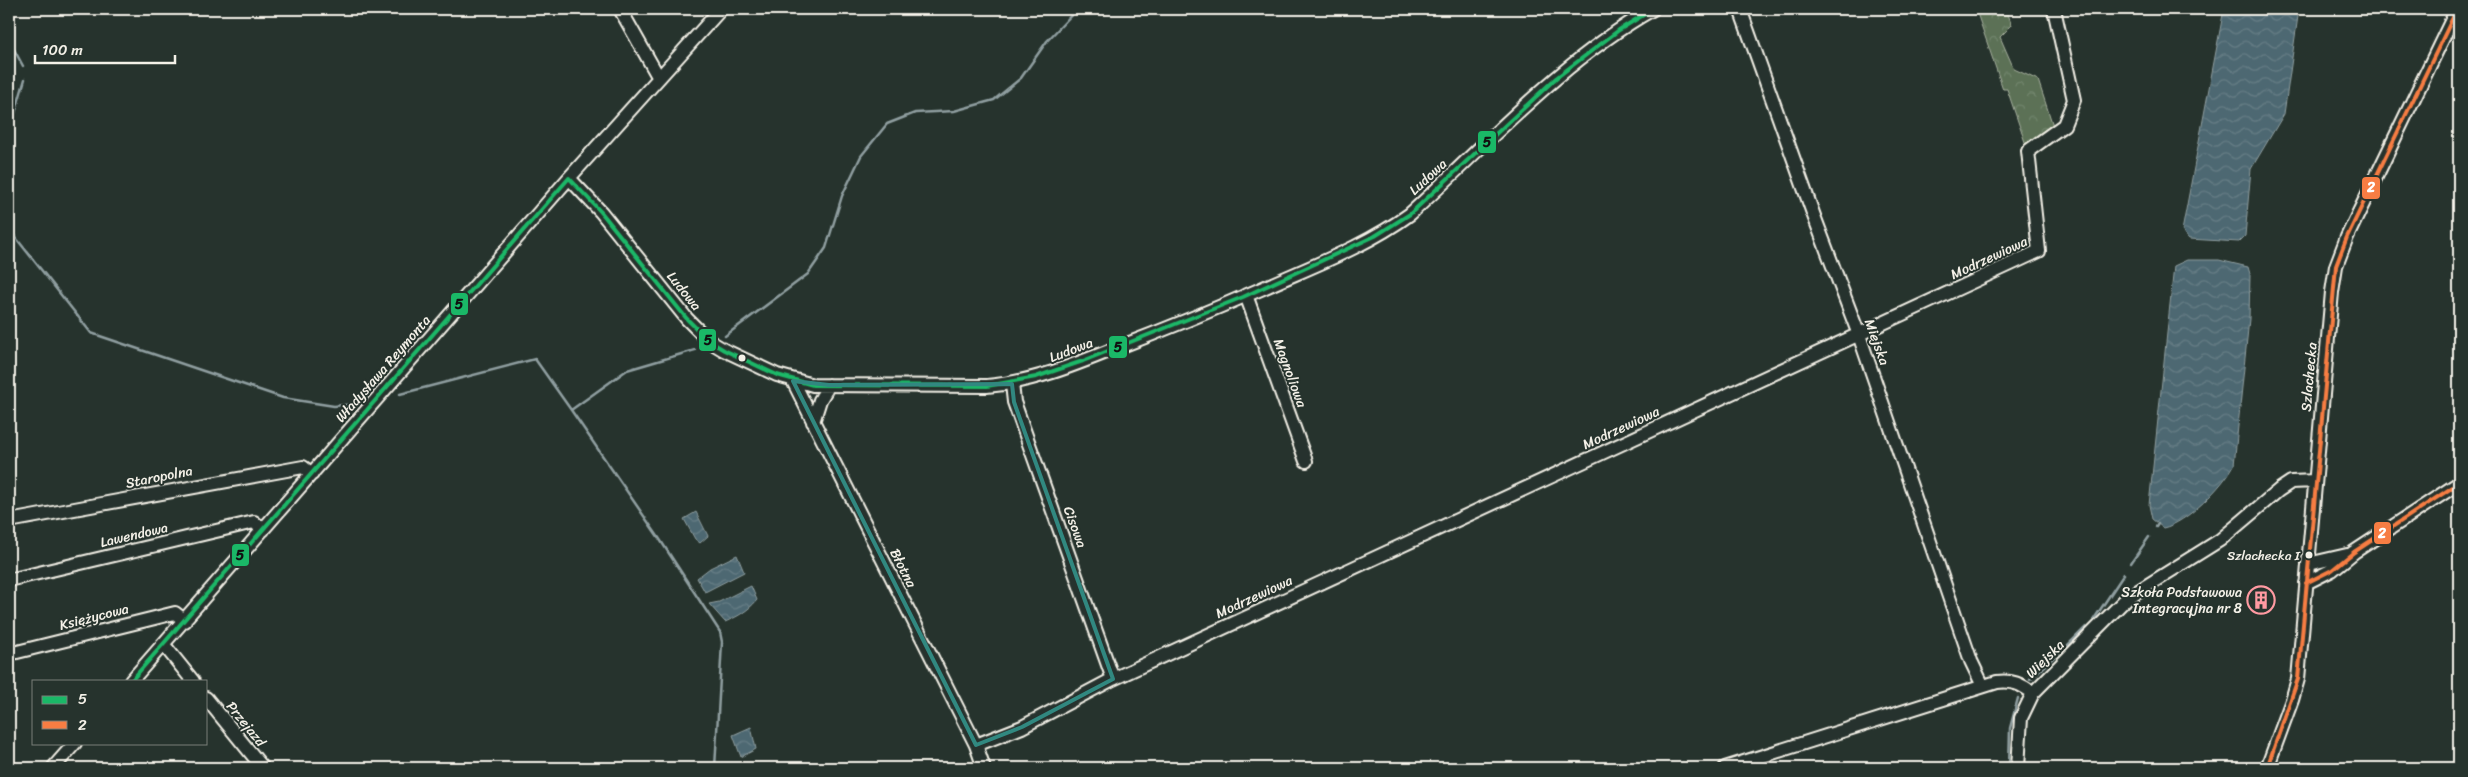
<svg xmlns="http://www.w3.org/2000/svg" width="2468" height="777" font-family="Sriracha,sans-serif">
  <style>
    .forest { fill: url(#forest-crowns); stroke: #a8b19f }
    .water { fill: url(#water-waves); stroke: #909fa1 }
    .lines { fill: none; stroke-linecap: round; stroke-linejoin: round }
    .stream { stroke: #909fa1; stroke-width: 2.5 }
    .minor-casing { stroke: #f4f1e8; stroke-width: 16 }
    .minor { stroke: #26332d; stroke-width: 12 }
    .bus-1-casing { stroke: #26332d; stroke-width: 8 }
    .bus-2-casing { stroke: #26332d; stroke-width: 8 }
    .bus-1 { stroke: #1ab867; stroke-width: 4 }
    .bus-2 { stroke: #f77d43; stroke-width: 4 }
    .marked { fill: none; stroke: #318880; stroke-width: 4; stroke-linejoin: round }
    .bus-dot { fill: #f4f1e8; stroke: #26332d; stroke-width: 2 }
    .labels { text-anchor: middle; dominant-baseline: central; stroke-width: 4; stroke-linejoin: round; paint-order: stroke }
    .bus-label { font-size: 13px; fill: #f4f1e8; stroke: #26332d; text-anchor: end }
    .street-label { font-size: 14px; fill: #f4f1e8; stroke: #26332d }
    .poi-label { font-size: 14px; fill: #f4f1e8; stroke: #26332d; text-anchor: end }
    .line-badge { stroke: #26332d; stroke-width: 2 }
    .badge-label { font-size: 14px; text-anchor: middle; font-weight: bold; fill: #fff }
    .pale-badge-label { font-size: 14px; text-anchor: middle; font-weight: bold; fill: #111 }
  </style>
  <defs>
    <pattern id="forest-crowns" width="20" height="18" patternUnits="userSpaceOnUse" patternTransform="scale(1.25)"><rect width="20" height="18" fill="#5b7156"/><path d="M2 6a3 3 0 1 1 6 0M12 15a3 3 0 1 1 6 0" fill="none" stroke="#73866e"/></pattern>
    <pattern id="water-waves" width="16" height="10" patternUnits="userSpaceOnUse" patternTransform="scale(1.25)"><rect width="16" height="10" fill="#4d6872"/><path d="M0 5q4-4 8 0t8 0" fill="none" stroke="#677e86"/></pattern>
  </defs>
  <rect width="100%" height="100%" fill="#26332d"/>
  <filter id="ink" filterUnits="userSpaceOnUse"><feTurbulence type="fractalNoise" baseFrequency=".02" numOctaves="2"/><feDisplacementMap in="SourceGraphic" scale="10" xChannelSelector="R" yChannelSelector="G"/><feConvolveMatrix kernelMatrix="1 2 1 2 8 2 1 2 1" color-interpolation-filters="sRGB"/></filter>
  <g filter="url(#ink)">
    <!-- forest -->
    <path class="forest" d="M1979 9H2006L2012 25 2000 37 2014 69 2038 80 2055 132 2028 151 2007 89H2003L1976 10Z"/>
    <!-- water -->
    <path class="water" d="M2224 9H2299L2284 114 2251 169 2245 236 2239 242 2189 239 2182 231Z
      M2187 260H2219L2248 267 2250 274 2249 319 2234 465C2223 486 2187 523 2163 528L2152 519 2149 505 2174 266Z
      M696 512 708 536 700 543 695 539 684 519Z
      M737 555 744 572 705 592 697 578 710 568Z
      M751 586 757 600C748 611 737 617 725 622L709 604 719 602Z
      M751 727 756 749 741 757 733 735Z"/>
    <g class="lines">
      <!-- stream -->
      <path class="stream" d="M9 40 23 66
        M9 134 25 79
        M9 229 91 333 283 398 334 406 365 403
        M725 336 808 274 826 248 842 196 861 156 887 124 915 113 954 111 994 100 1021 78 1047 41 1077 9
        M695 350 627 370 571 410 659 538 720 632 722 642 715 768
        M400 394 535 359 571 410
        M2156 527 2158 524
        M2131 563 2149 537
        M2094 619 2124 574
        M2068 645 2086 627
        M2030 679 2059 652
        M2009 768 2010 728 2018 698"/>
      <!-- minor casing -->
      <g class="minor-casing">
        <path id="minor" d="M620 9 659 78
          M1740 9 1814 216 1859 335 1971 661 1983 686
          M569 178 601 212 687 319 709 341 724 350 777 375 813 385 987 386C1032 382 1072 366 1114 349 1164 330 1213 310 1261 289 1312 266 1365 247 1410 214 1488 143 1561 61 1653 9
          M1246 295 1306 461
          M793 381 976 745 984 768
          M1012 384 1014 402 1113 679
          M813 422 820 400 829 385
          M9 521 303 467 312 474
          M2308 564 2347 555
          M9 580 254 522 263 530
          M2306 583 2332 570 2354 552 2459 483
          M164 645 193 681
          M9 654 175 613 185 621
          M131 681 569 178 721 9
          M206 698 263 768
          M976 745 1022 727 1113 679 2039 251 2028 151 2064 125 2074 100 2054 9
          M53 768 75 743
          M1725 768 1997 682C2012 680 2021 684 2033 693L2127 598 2220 540 2279 490 2291 482 2315 481
          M2018 768 2021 718 2033 693
          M2267 768 2292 700 2298 679 2332 292 2336 266 2347 237 2457 9"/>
      </g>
      <!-- minor -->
      <use href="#minor" class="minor"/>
      <!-- bus-1 casing -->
      <g class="bus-1-casing">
        <path id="bus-1" d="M569 178 601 212 687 319 709 341 724 350 777 375 813 385 987 386 1036 377 1083 361 1243 297 1375 236 1410 214 1556 78 1619 30 1653 9
          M131 681 569 178"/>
      </g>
      <!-- bus-2 casing -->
      <g class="bus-2-casing">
        <path id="bus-2" d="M2306 583 2332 570 2354 552 2459 483
          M2267 768 2298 679 2336 266 2347 237 2457 9"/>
      </g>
      <!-- bus-1 -->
      <use href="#bus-1" class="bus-1"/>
      <!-- bus-2 -->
      <use href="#bus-2" class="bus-2"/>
    </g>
  </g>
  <!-- marked area -->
  <path class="marked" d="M793 381 829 385 1012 384 1014 402 1113 679 1022 727 976 745Z"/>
  <!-- icons -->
  <defs>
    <g id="building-ring" transform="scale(1.4375)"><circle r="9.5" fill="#26332d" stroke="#ff9aa2" stroke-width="1.5"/><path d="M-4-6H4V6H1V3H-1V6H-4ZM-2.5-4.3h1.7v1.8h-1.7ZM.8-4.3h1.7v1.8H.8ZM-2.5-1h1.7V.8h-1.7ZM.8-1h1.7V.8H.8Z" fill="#ff9aa2"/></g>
  </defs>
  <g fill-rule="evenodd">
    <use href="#building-ring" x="2261" y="600"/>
  </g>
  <!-- markers -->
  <g class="bus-dot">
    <circle cx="742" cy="358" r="4.5"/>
    <circle cx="2309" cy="555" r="4.5"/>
  </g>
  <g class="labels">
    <!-- bus labels -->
    <g class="bus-label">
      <text x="2300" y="555">Szlachecka I</text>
    </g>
    <!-- street labels -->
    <g class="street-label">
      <text transform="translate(1428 177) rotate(-43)">Ludowa</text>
      <text transform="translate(1989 258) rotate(-25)">Modrzewiowa</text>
      <text transform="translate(684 291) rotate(51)">Ludowa</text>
      <text transform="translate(1877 342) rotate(70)">Miejska</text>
      <text transform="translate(1071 350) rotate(-21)">Ludowa</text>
      <text transform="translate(383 369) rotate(-49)">Władysława Reymonta</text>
      <text transform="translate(1290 373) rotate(70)">Magnoliowa</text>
      <text transform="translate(2309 377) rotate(-85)">Szlachecka</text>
      <text transform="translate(1621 428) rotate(-25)">Modrzewiowa</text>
      <text transform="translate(159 477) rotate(-11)">Staropolna</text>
      <text transform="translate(1075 527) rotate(70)">Cisowa</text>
      <text transform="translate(134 535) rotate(-13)">Lawendowa</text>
      <text transform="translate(903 568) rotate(63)">Błotna</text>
      <text transform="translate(1254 597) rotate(-25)">Modrzewiowa</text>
      <text transform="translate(94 617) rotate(-14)">Księżycowa</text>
      <text transform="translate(2045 659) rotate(-45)">Wiejska</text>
      <text transform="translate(246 724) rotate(51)">Przejazd</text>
    </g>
    <!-- poi labels -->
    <g class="poi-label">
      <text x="2242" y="592">Szkoła Podstawowa<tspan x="2242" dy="16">Integracyjna nr 8</tspan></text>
    </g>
  </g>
  <g class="line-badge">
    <rect x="1477" y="130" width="20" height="24" rx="5" fill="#1ab867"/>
    <rect x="2361" y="176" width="20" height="24" rx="5" fill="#f77d43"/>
    <rect x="450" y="292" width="19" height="24" rx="5" fill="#1ab867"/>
    <rect x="698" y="328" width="19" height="24" rx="5" fill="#1ab867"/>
    <rect x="1108" y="335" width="20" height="24" rx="5" fill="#1ab867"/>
    <rect x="2373" y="521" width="19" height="24" rx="5" fill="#f77d43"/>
    <rect x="231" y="543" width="19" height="24" rx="5" fill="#1ab867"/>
  </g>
  <g class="badge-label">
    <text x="2371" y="192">2</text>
    <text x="2382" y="538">2</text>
  </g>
  <g class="pale-badge-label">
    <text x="1487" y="147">5</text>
    <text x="459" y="309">5</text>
    <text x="708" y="345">5</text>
    <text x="1118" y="352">5</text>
    <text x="240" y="560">5</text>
  </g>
  <!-- margin -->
  <rect width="2468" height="777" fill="none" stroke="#26332d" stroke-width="30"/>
  <rect x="15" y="15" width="2438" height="747" fill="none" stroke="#f4f1e8" stroke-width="2" filter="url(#ink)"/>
  <!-- legend -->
  <rect x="32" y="680" width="175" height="65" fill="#26332d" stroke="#787f78"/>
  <rect x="42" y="696" width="25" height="8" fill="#1ab867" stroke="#787f78"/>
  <text x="78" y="704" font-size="15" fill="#f4f1e8">5</text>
  <rect x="42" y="721" width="25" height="8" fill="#f77d43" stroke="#787f78"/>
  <text x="78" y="730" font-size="15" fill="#f4f1e8">2</text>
  <!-- scale -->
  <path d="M35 55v8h140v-8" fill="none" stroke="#f4f1e8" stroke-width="2.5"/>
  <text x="42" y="55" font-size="15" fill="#f4f1e8" stroke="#26332d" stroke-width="4" paint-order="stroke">100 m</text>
</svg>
